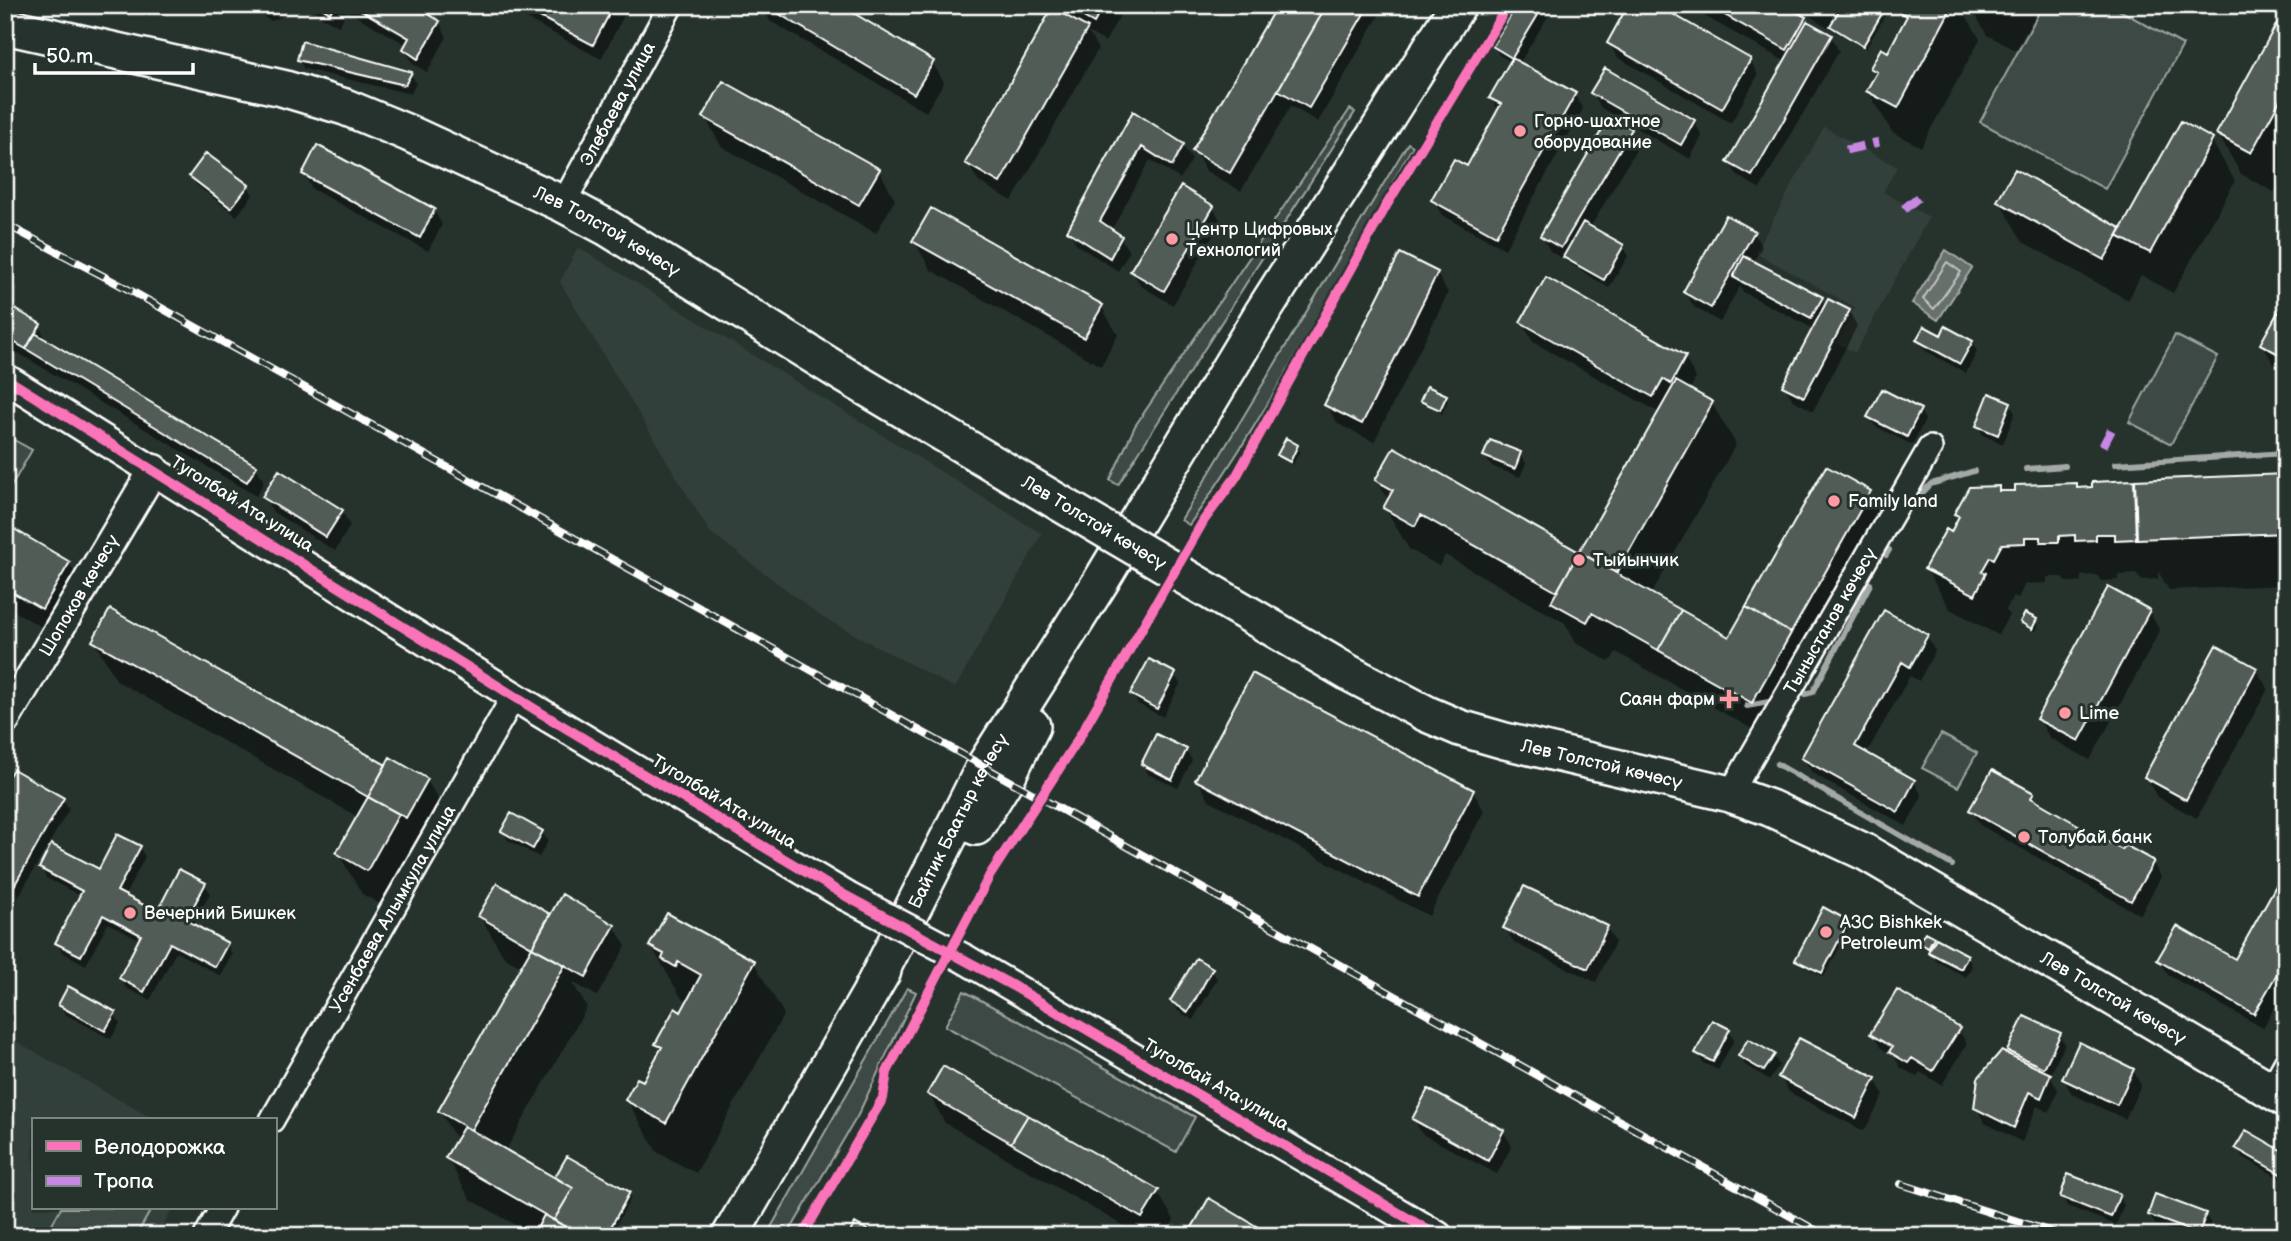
<svg xmlns="http://www.w3.org/2000/svg" width="2291" height="1241" font-family="'Balsamiq Sans',sans-serif">
  <style>
    .built { fill: #333f3a }
    .green { fill: #3e4944; stroke: #9ea4a2; stroke-width: 2 }
    .water { fill: #67706c; stroke: #a4a9a7; stroke-width: 2 }
    .shadow { fill: #0007 }
    .lines { fill: none; stroke-linecap: round; stroke-linejoin: round }
    .shore { stroke: #c2c6c4; stroke-width: 2 }
    .stream { stroke: #a4a9a7; stroke-width: 6 }
    .building { fill: #515c57; stroke: #fff; stroke-width: 2 }
    .minor-casing { stroke: #fff; stroke-width: 28 }
    .tertiary-casing { stroke: #fff; stroke-width: 33 }
    .primary-casing { stroke: #fff; stroke-width: 40 }
    .minor { stroke: #26332d; stroke-width: 23 }
    .tertiary { stroke: #26332d; stroke-width: 28 }
    .primary { stroke: #26332d; stroke-width: 35 }
    .rail-casing { stroke: #fff; stroke-width: 8 }
    .rail { stroke: #26332d; stroke-width: 5; stroke-dasharray: 16; stroke-linecap: butt }
    .tertiary-bridge-casing { stroke: #fff; stroke-width: 33; stroke-linecap: butt }
    .primary-bridge-casing { stroke: #fff; stroke-width: 40; stroke-linecap: butt }
    .tertiary-bridge { stroke: #26332d; stroke-width: 28 }
    .primary-bridge { stroke: #26332d; stroke-width: 35 }
    .quiet { stroke: #c787e3; stroke-width: 9; stroke-dasharray: 18 9; stroke-linecap: butt }
    .cycleway-casing { stroke: #26332d; stroke-width: 15 }
    .cycleway { stroke: #fb73b8; stroke-width: 10 }
    .poi-dot { fill: #ff9aa2; stroke: #26332d; stroke-width: 2.5 }
    .labels { text-anchor: middle; dominant-baseline: central; stroke-width: 6; stroke-linejoin: round; paint-order: stroke }
    .street-label { font-size: 18px; fill: #fff; stroke: #26332d }
    .poi-label { font-size: 18px; fill: #fff; stroke: #26332d; text-anchor: start }
  </style>
  <rect width="100%" height="100%" fill="#26332d"/>
  <filter id="ink" filterUnits="userSpaceOnUse"><feTurbulence type="fractalNoise" baseFrequency=".0143" numOctaves="2"/><feDisplacementMap in="SourceGraphic" scale="14" xChannelSelector="R" yChannelSelector="G"/><feConvolveMatrix kernelMatrix="1 2 1 2 8 2 1 2 1" color-interpolation-filters="sRGB"/></filter>
  <g filter="url(#ink)">
    <!-- built -->
    <path class="built" d="M1824 127 1897 167 1883 192 1929 217 1855 353 1836 343 1855 307 1755 253Z
      M578 247 1042 534 955 688 822 617 709 531 560 282Z
      M5 1035 155 1120H33V1208H173L157 1236H5Z"/>
    <!-- green -->
    <path class="green" d="M2043 5H2110L2183 45 2105 189 1980 122Z
      M1350 109 1355 112 1118 485 1110 480 1135 426Z
      M1408 143 1413 146C1340 273 1274 406 1189 525L1181 520Z
      M2175 335 2218 357 2171 444 2129 422Z
      M5 435 32 450 5 497Z
      M1941 734 1977 753 1958 787 1922 768Z
      M907 988 916 992 858 1115 787 1236H766Z
      M964 991 1195 1117 1176 1152 945 1026Z
      M61 1208H152L136 1236H45Z"/>
    <!-- water -->
    <path class="water" d="M1946 250 1972 268 1938 320 1912 303Z"/>
    <!-- shadow -->
    <path class="shadow" d="M233 5H247L244 11Z
      M258 5H288L282 16 272 21 265 18Z
      M312 5H409L439 22 447 37 427 72 413 64 405 49 407 45 347 11 339 26 318 15Z
      M501 5H628L629 6 601 59Z
      M761 5H836L932 62 944 82 926 112 770 21Z
      M1061 5H1126L1105 42 1088 32 1098 49 1012 201 979 182 967 163 1070 20Z
      M1279 5H1385L1318 122 1291 106 1241 191 1206 171 1194 151Z
      M1519 5H1555L1519 64 1574 94 1583 109 1505 249 1442 215 1433 200 1468 168 1499 112 1491 98 1511 62 1499 55 1494 46Z
      M1685 5H1781L1831 36 1839 51 1760 189 1738 176 1729 162 1786 62Z
      M1790 5H1891L1866 49Z
      M1906 5H1960L1980 39 1921 147 1892 132 1868 91 1877 76 1872 68 1888 54 1907 20 1902 12Z
      M1970 5H2041L2016 50 1987 35Z
      M2286 30V171L2274 192 2241 174 2218 134Z
      M1609 43 1750 60 1758 75 1731 123 1617 57Z
      M299 60 410 73 416 83 411 94 304 69Z
      M1592 93 1694 121 1702 136 1690 159 1601 108Z
      M1133 114 1183 146 1192 160 1180 179 1150 160 1111 231 1121 238 1129 252 1118 271 1077 245 1069 231Z
      M705 117 879 170 895 200 876 233 721 146Z
      M1630 130 1639 145 1590 228 1622 246 1628 256 1609 288 1550 251 1542 236Z
      M2211 140 2235 181 2173 293 2141 275 2128 300 2023 242 1999 201 2122 231Z
      M304 174 434 210 442 225 428 251 312 189Z
      M191 176 248 186 253 195 237 216 196 185Z
      M1213 207 1221 222 1173 305 1141 286 1132 271Z
      M1753 232 1762 247 1753 263 1821 299 1826 306 1849 311 1857 326 1813 411 1793 400 1784 386 1814 329 1743 292 1740 286 1720 322 1694 307 1685 292Z
      M914 241 1101 306 1118 335 1101 366 931 270Z
      M1437 274 1448 293 1374 442 1338 424 1326 404Z
      M5 305 39 325 47 342 256 467 264 482 256 496 5 345Z
      M2286 319V385L2262 344Z
      M1522 322 1685 358 1696 378 1689 391 1712 404 1736 444 1651 595 1730 639 1870 493 1894 533 1775 742 1616 652 1610 662 1576 643 1565 623 1445 555 1439 566 1409 549 1385 508 1389 501 1377 480 1580 554 1660 413 1533 342Z
      M1941 337 1972 342 1977 352 1966 373 1924 350 1918 340Z
      M1446 397 1448 401 1442 414 1422 401Z
      M2010 404 2015 413 2003 444 1983 435 1978 426Z
      M1920 410 1925 420 1912 445 1875 426 1869 417Z
      M1297 447 1300 451 1292 465 1281 459 1279 455Z
      M1520 454 1526 463 1520 477 1491 466 1485 456Z
      M2286 476V585L2169 590 2158 571V579L2141 580 2137 574 2118 575V580L2101 581 2097 575 2081 576V582H2066L2063 577H2047V583L2025 584 2018 599 2013 596 2006 610 2009 615 1998 635 1950 609 1926 569 1951 534 1959 519 1956 514 1998 487 2001 493 2076 485 2079 490 2133 482 2137 490Z
      M264 497 342 511 350 526 335 551 273 512Z
      M5 536 69 563 86 592 59 637 5 606Z
      M2149 611 2160 631 2090 760 2050 738 2038 719Z
      M2026 615 2039 625 2035 632 2022 622Z
      M1927 637 1935 651 1919 681 1910 676 1866 754 1914 781 1922 796 1906 826 1812 773 1803 758Z
      M94 641 387 767 427 780 444 809 423 846 412 840 421 856 391 910 362 894 338 853 358 817 117 681Z
      M2256 669 2268 689 2197 818 2157 797 2146 777Z
      M1175 675 1180 684 1163 717 1138 704 1132 694Z
      M1157 736 1186 751 1192 760 1178 788 1148 774 1143 764Z
      M1197 780 1473 791 1484 811 1429 916 1209 800Z
      M5 785 63 799 69 809 5 920Z
      M2032 794 2038 805 2123 852 2152 862 2161 877 2140 915 1980 825 1971 810Z
      M503 831 542 832 548 841 539 857 508 840Z
      M140 848 145 857 124 897 157 914 205 884 210 893 193 926 227 944 232 954 221 976 176 952 150 1000 126 988 121 978 141 940 108 923 86 965 62 952 57 943 81 896 46 878 41 868 100 872Z
      M2286 861V987L2263 1028 2168 975 2159 960 2236 962 2284 876 2280 870Z
      M549 915 614 926 626 946 597 996 572 982 587 1007 505 1152 559 1182 557 1177 629 1194 631 1198 610 1236H535L470 1199 447 1158 457 1141 440 1111 522 967 504 957 480 916Z
      M1848 923 1850 927 1824 977 1799 964 1797 960Z
      M1505 928H1607L1615 942 1596 982 1514 943Z
      M1933 938 1935 942 1967 956 1972 966 1966 977 1936 961 1931 951 1923 947 1921 942Z
      M651 946 754 963 784 1014 696 1173 657 1152 627 1100 644 1084 661 1051 657 1044 689 1002 681 997Z
      M1212 970 1217 979 1193 1020 1178 1011 1172 1001Z
      M60 1005 114 1014 120 1023 111 1039 65 1014Z
      M1958 1029 1967 1044 1942 1085 1920 1072 1917 1077 1900 1067 1894 1056 1881 1048 1872 1034Z
      M1728 1030 1734 1040 1718 1070 1703 1063 1697 1053Z
      M2059 1035 2065 1044 2050 1076 2058 1090 2049 1112 2037 1106 2022 1142 1985 1123 1976 1108 2014 1059 2009 1051Z
      M1800 1040 1875 1080 1884 1095 1864 1131 1789 1092 1780 1077Z
      M1773 1055 1779 1065 1770 1080 1745 1065 1740 1056Z
      M2133 1070 2141 1085 2125 1119 2072 1094 2064 1079Z
      M929 1094 1157 1191 1174 1220 1165 1236H1141L945 1123Z
      M1414 1119 1503 1131 1512 1146 1497 1174 1422 1134Z
      M2237 1148 2286 1155V1182L2243 1157Z
      M2118 1195 2124 1205 2116 1225 2067 1206 2062 1197Z
      M2205 1214 2211 1224 2206 1236H2186L2155 1224 2149 1215Z"/>
    <g class="lines">
      <!-- shore -->
      <path class="shore" d="M1947 262 1961 272 1934 309 1923 299Z"/>
      <!-- stream -->
      <path class="stream" d="M2115 464 2286 453
        M2026 469 2065 466
        M1916 499 1931 484 1974 471
        M1886 555 1889 550
        M1805 694 1813 692 1870 584
        M1747 706 1769 702
        M1777 764 1952 865"/>
    </g>
    <!-- building -->
    <path class="building" d="M317 5H334L330 13Z
      M352 5H413L440 21 418 59 403 49 409 38Z
      M517 5H614L593 45Z
      M764 5H840L934 61 914 94Z
      M1062 5H1104L1094 23Z
      M1277 5H1327L1230 173 1192 151Z
      M1327 5H1369L1309 108 1278 90Z
      M1517 5H1544L1512 58 1492 46Z
      M1628 5H1657L1751 59 1722 109 1607 43Z
      M1707 5H1784L1806 17 1787 50Z
      M1842 5H1887L1863 46 1830 26Z
      M1904 5H1953L1898 108 1866 91 1877 72 1870 68 1881 48 1888 52 1907 16 1900 12Z
      M1052 8 1088 28 1000 183 965 163Z
      M1807 21 1832 35 1752 176 1727 162Z
      M2277 23 2286 28V89L2251 153 2216 134Z
      M302 41 412 72 405 85 297 60Z
      M1512 58 1576 93 1496 236 1431 200 1454 159 1467 166 1501 104 1489 98Z
      M1605 68 1695 120 1681 145 1590 93Z
      M723 81 880 169 859 205 703 117Z
      M1133 111 1184 144 1172 166 1142 147 1100 221 1122 236 1110 258 1067 231Z
      M1610 116 1632 129 1561 248 1540 236Z
      M2181 121 2213 139 2150 253 2117 236Z
      M317 145 435 209 420 238 302 174Z
      M206 153 249 185 231 208 189 176Z
      M2015 169 2122 229 2104 260 1997 201Z
      M1181 186 1214 206 1164 291 1130 271Z
      M931 208 1103 305 1084 338 912 241Z
      M1726 215 1755 231 1711 308 1683 292Z
      M1583 222 1624 245 1604 280 1563 257Z
      M1400 253 1438 272 1362 424 1324 405Z
      M1744 256 1823 297 1811 318 1733 277Z
      M1546 277 1686 356 1671 384 1663 379 1653 397 1520 322Z
      M1828 299 1850 310 1804 397 1782 386Z
      M5 303 41 324 26 349 5 337Z
      M2278 312 2286 317V358L2260 344Z
      M1924 326 1941 335 1945 326 1973 341 1960 364 1916 340Z
      M35 333 257 466 247 482 26 349Z
      M1676 381 1713 402 1617 573 1579 552Z
      M1427 386 1447 395 1440 410 1420 401Z
      M1882 389 1921 409 1907 437 1867 417Z
      M1989 393 2011 402 1998 435 1976 426Z
      M1286 438 1298 445 1290 462 1277 455Z
      M1490 440 1521 452 1515 469 1483 456Z
      M1394 447 1579 552 1557 592 1421 515 1415 526 1383 508 1393 490 1375 480Z
      M1826 466 1871 491 1791 633 1746 607Z
      M279 470 343 510 326 537 262 497Z
      M2286 474V533L2137 539 2135 480Z
      M2134 480 2136 539 2115 540V534H2096V540L2075 541V535L2059 536V542H2041V537H2025V543L2002 544 1994 559 1990 557 1982 571 1986 573 1975 595 1924 569 1946 529 1951 532 1959 516 1954 514 1969 487 1999 486V491H2015V485L2077 483V488L2092 487V482Z
      M9 526 70 562 42 609 5 588V533Z
      M1579 552 1681 610 1658 650 1592 613 1587 622 1551 602Z
      M2108 587 2150 610 2079 741 2036 719Z
      M1746 607 1791 633 1752 703 1658 650 1681 610 1729 637Z
      M110 609 386 765 368 797 92 641Z
      M1884 610 1928 635 1910 667 1902 662 1855 746 1915 780 1898 812 1801 758Z
      M2025 613 2037 619 2032 629 2020 622Z
      M2216 645 2257 668 2186 800 2144 777Z
      M1149 659 1176 673 1157 709 1130 694Z
      M1252 673 1474 790 1418 897 1195 780Z
      M1156 734 1187 749 1172 780 1141 764Z
      M390 757 428 779 406 818 368 797Z
      M13 769 64 798 5 902V782Z
      M1992 770 2034 793 2031 798 2122 850 2125 845 2154 861 2131 901 1969 810Z
      M368 797 399 814 367 871 336 853Z
      M511 813 543 831 533 849 501 831Z
      M117 834 141 846 117 891 157 912 179 869 206 883 186 920 228 943 215 967 170 943 144 992 119 978 141 935 103 915 81 956 55 943 82 891 39 868 51 844 99 869Z
      M2286 857V958L2254 1014 2157 960 2177 926 2235 959 2283 873 2278 870Z
      M497 883 550 914 532 947 478 916Z
      M1524 886 1608 926 1588 969 1503 928Z
      M562 894 615 925 586 977 532 947Z
      M1823 907 1849 921 1822 973 1795 960Z
      M667 913 755 961 666 1123 625 1100 637 1078 643 1081 662 1047 655 1044 675 1008 681 1012 701 975 678 962 676 967 662 959 664 954 649 946Z
      M1925 932 1934 937 1928 948 1919 942Z
      M1936 938 1968 955 1961 969 1928 952Z
      M532 947 565 965 471 1130 438 1111Z
      M1196 958 1213 968 1188 1012 1170 1001Z
      M68 986 116 1012 105 1031 58 1005Z
      M1897 990 1960 1028 1933 1071 1912 1058 1908 1063 1889 1052 1892 1047 1870 1034Z
      M2024 1016 2061 1033 2044 1068 2007 1051Z
      M1712 1020 1730 1029 1713 1062 1695 1053Z
      M1799 1038 1876 1078 1856 1118 1778 1077Z
      M1748 1039 1775 1054 1764 1071 1738 1056Z
      M2079 1042 2134 1069 2117 1105 2062 1079Z
      M2001 1051 2051 1074 2041 1098 2029 1092 2014 1128 1974 1108 1978 1078Z
      M943 1066 1028 1115 1011 1143 927 1094Z
      M1428 1089 1504 1130 1488 1161 1412 1119Z
      M1028 1115 1159 1190 1142 1218 1011 1143Z
      M464 1126 573 1188 554 1220 445 1158Z
      M2246 1130 2286 1153V1177L2235 1148Z
      M567 1156 630 1192 606 1236H572L575 1232 554 1220 573 1188 555 1177Z
      M2068 1174 2120 1194 2111 1217 2060 1197Z
      M2155 1194 2206 1213 2199 1234 2148 1215Z
      M1209 1198 1273 1236H1187Z
      M544 1215 575 1232 572 1236H533Z
      M855 1223 878 1236H848Z"/>
    <g class="lines">
      <!-- minor casing -->
      <g class="minor-casing">
        <g id="minor">
          <path id="s1" d="M563 204 671 5"/>
          <path id="s2" d="M1730 794 1930 448"/>
          <path d="M2271 1090 2286 1063"/>
          <path id="s3" d="M272 1120 514 696"/>
          <path d="M206 1236 222 1208"/>
        </g>
      </g>
      <!-- tertiary casing -->
      <g class="tertiary-casing">
        <g id="tertiary">
          <path d="M5 378 536 710 846 896"/>
          <path id="s4" d="M5 720 154 469"/>
          <path d="M965 959 1438 1236"/>
        </g>
      </g>
      <!-- primary casing -->
      <g class="primary-casing">
        <g id="primary">
          <path id="s5" d="M5 26 282 88 345 107 408 133 563 204 606 227 843 374 1058 502"/>
          <path id="s6" d="M1194 582 1349 673 1427 714 1460 728 1505 741 1730 794 1770 808 1865 852 2286 1099"/>
          <path d="M976 827 1007 777 1032 726"/>
          <path id="s7" d="M872 989 985 765 1101 581 1261 315 1458 5"/>
          <path d="M730 1236 883 971"/>
        </g>
      </g>
      <!-- minor -->
      <use href="#minor" class="minor"/>
      <!-- tertiary -->
      <use href="#tertiary" class="tertiary"/>
      <!-- primary -->
      <use href="#primary" class="primary"/>
      <!-- rail casing -->
      <g class="rail-casing">
        <path id="rail" d="M5 224 124 287 1826 1236
          M1901 1184 2064 1236"/>
      </g>
      <!-- rail -->
      <use href="#rail" class="rail"/>
      <!-- tertiary-bridge casing -->
      <g class="tertiary-bridge-casing">
        <path id="tertiary-bridge" d="M846 896 965 959"/>
      </g>
      <!-- primary-bridge casing -->
      <g class="primary-bridge-casing">
        <path id="primary-bridge" d="M1058 502 1194 582"/>
      </g>
      <!-- tertiary-bridge -->
      <use href="#tertiary-bridge" class="tertiary-bridge"/>
      <!-- primary-bridge -->
      <use href="#primary-bridge" class="primary-bridge"/>
      <!-- quiet -->
      <path class="quiet" d="M1846 150 1879 142
        M1904 209 1922 194
        M2103 446 2115 423"/>
      <!-- cycleway casing -->
      <g class="cycleway-casing">
        <path id="cycleway" d="M5 378 536 710 846 896 1013 986 1438 1236
          M802 1236 883 1098 887 1072 990 875 1077 741 1204 520 1236 477 1386 206 1508 5"/>
      </g>
      <!-- cycleway -->
      <use href="#cycleway" class="cycleway"/>
    </g>
  </g>
  <!-- markers -->
  <g class="poi-dot">
    <circle cx="1520" cy="131" r="7"/>
    <circle cx="1172" cy="239" r="7"/>
    <circle cx="1834" cy="501" r="7"/>
    <circle cx="1579" cy="560" r="7"/>
    <path d="M1725.5 688.5h7v7h7v7h-7v7h-7v-7h-7v-7h7z"/>
    <circle cx="2065" cy="713" r="7"/>
    <circle cx="2024" cy="837" r="7"/>
    <circle cx="130" cy="913" r="7"/>
    <circle cx="1826" cy="932" r="7"/>
  </g>
  <g class="labels">
    <!-- street labels -->
    <g class="street-label">
      <text stroke="none"><textPath href="#s1" startOffset="114">Элебаева улица</textPath></text>
      <text stroke="none"><textPath href="#s5" startOffset="640">Лев Толстой көчөсү</textPath></text>
      <text transform="translate(242 504) rotate(32)">Туголбай Ата улица</text>
      <text transform="translate(1094 523) rotate(31)">Лев Толстой көчөсү</text>
      <text stroke="none"><textPath href="#s4" startOffset="145">Шопоков көчөсү</textPath></text>
      <text stroke="none"><textPath href="#s2" startOffset="200">Тыныстанов көчөсү</textPath></text>
      <text stroke="none"><textPath href="#s6" startOffset="450">Лев Толстой көчөсү</textPath></text>
      <text transform="translate(724 802) rotate(31)">Туголбай Ата улица</text>
      <text stroke="none"><textPath href="#s7" startOffset="189">Байтик Баатыр көчөсү</textPath></text>
      <text stroke="none"><textPath href="#s3" startOffset="243">Усенбаева Алымкула улица</textPath></text>
      <text stroke="none"><textPath href="#s6" startOffset="1017">Лев Толстой көчөсү</textPath></text>
      <text transform="translate(1216 1085) rotate(30)">Туголбай Ата улица</text>
    </g>
    <!-- poi labels -->
    <g class="poi-label">
      <text x="1534" y="121">Горно-шахтное<tspan x="1534" dy="21">оборудование</tspan></text>
      <text x="1186" y="229">Центр Цифровых<tspan x="1186" dy="21">Технологий</tspan></text>
      <text x="1848" y="501">Family land</text>
      <text x="1593" y="560">Тыйынчик</text>
      <text x="1715" y="699" text-anchor="end">Саян фарм</text>
      <text x="2079" y="713">Lime</text>
      <text x="2038" y="837">Толубай банк</text>
      <text x="144" y="913">Вечерний Бишкек</text>
      <text x="1840" y="922">АЗС Bishkek<tspan x="1840" dy="21">Petroleum</tspan></text>
    </g>
  </g>
  <!-- margin -->
  <rect width="2291" height="1241" fill="none" stroke="#26332d" stroke-width="28"/>
  <rect x="14" y="14" width="2263" height="1213" fill="none" stroke="#fff" stroke-width="2.5" filter="url(#ink)"/>
  <!-- legend -->
  <rect x="32" y="1118" width="245" height="91" fill="#26332d" stroke="#7d8581" stroke-width="2"/>
  <rect x="46" y="1141" width="35" height="10" fill="#fb73b8" stroke="#7d8581" stroke-width="2"/>
  <text x="94" y="1154" font-size="21" fill="#ffffff">Велодорожка</text>
  <rect x="46" y="1176" width="35" height="10" fill="#c787e3" stroke="#7d8581" stroke-width="2"/>
  <text x="94" y="1188" font-size="21" fill="#ffffff">Тропа</text>
  <!-- scale -->
  <path d="M35 63v10h158v-10" fill="none" stroke="#ffffff" stroke-width="3.5"/>
  <text x="46" y="63" font-size="21" fill="#ffffff" stroke="#26332d" stroke-width="5" paint-order="stroke">50 m</text>
</svg>
